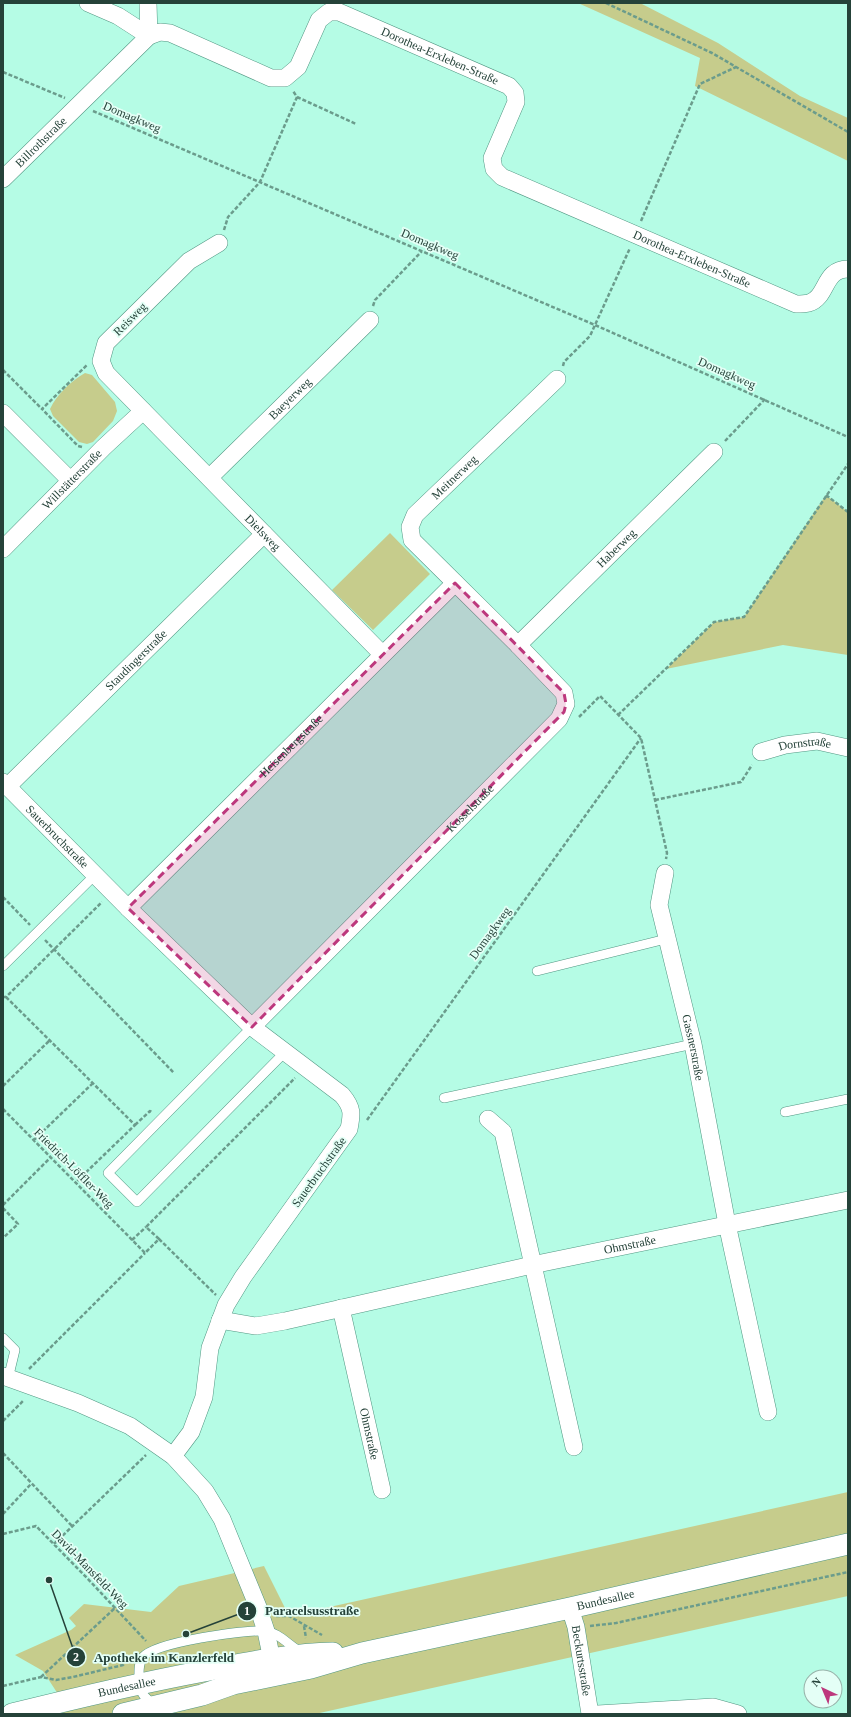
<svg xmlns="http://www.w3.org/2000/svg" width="851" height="1717" font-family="Georgia,serif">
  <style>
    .green { fill: #c6cc8c }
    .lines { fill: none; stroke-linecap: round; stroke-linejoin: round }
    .service-casing { stroke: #529783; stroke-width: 10 }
    .minor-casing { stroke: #529783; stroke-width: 18 }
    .tertiary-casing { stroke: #529783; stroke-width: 22 }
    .path { stroke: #6b9c8c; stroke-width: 2.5; stroke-dasharray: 4 2; stroke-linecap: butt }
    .service { stroke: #fff; stroke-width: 9 }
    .minor { stroke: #fff; stroke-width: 17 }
    .tertiary { stroke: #fff; stroke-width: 21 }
    .marked { fill: #bd387d; fill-opacity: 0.2; stroke: #bd387d; stroke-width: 3; stroke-dasharray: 8 5; stroke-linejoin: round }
    .labels { text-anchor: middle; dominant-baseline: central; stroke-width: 3.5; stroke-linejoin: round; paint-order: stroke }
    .street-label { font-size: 12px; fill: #254239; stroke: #e4fff6 }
    .leader { fill: none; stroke: #254239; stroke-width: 1.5 }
    .callout-dot { fill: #254239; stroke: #e4fff6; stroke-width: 1.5 }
    .mark-label { font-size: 12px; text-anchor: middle; font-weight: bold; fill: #fff }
    .callout-label { font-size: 13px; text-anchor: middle; font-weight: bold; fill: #254239; stroke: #e4fff6; stroke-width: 3.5; stroke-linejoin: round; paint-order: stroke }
  </style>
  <rect width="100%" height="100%" fill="#b5fce5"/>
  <!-- green -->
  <path class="green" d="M578 3H640L718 43 800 96 848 118V161L695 86 700 58Z
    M85 373 92 375 115 402 117 411 113 421 93 442 87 444 79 442 53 416 50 409C57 394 71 381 85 373Z
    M826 495 848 512V655L783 645 666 669 714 622 744 617Z
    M390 533 430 574 373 630 332 590Z
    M848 1492V1596L315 1714H12L67 1708 43 1671 15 1655 71 1630 76 1626 69 1618 84 1604 151 1612 179 1586 264 1566 289 1616Z"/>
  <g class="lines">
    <!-- service casing -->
    <g class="service-casing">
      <path id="service" d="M3 966 95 875
        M537 971 666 939
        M252 1027 108 1173 137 1202 285 1052
        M444 1098 693 1044
        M785 1112 848 1099
        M3 1338 15 1350 8 1379
        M155 1704C145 1700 140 1692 139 1681 139 1673 138 1663 143 1657 156 1642 243 1630 264 1631 279 1632 289 1646 301 1652"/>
    </g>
    <!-- minor casing -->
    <g class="minor-casing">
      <g id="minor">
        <path d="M88 3 118 16 149 36"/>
        <path d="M148 3 149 36"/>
        <path id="s1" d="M3 179 149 36 160 32 170 33 271 78H285L298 67 319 20 329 12H339L509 86 515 93 516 102 492 158 494 169 502 177 796 304C800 304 805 304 809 303 828 297 823 269 848 269"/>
        <path id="s2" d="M219 243 189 261 106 343 101 361 106 373 382 654"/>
        <path d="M3 413 71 481"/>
        <path id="s3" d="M210 477 370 320"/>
        <path id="s4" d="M3 549 104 447 143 411"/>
        <path id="s5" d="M518 645 714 452"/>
        <path id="s6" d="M761 752 785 745 817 741 848 748"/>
        <path id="s7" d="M3 782 128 908 252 1027 342 1095C353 1108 352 1114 349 1129L243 1277 226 1305 210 1348 204 1397 191 1432 173 1456"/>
        <path id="s8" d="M7 787 264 534"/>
        <path id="s9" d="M665 873 659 905 693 1044 727 1224 768 1412"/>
        <path id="s10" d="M128 908 455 583"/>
        <path id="s11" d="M252 1027 559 719 566 704 564 693 518 645 412 540 410 527 415 515 557 379"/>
        <path d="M488 1119 503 1132 574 1447"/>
        <path id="s12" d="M341 1308 382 1490"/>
        <path id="s13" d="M220 1320 256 1326 285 1321 532 1265 848 1200"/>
        <path d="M3 1376 78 1403 130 1426 173 1456 205 1491 222 1519 258 1607 266 1631 274 1670"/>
        <path id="s14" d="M570 1608 576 1627 590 1714"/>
        <path d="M598 1714 713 1707 738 1714"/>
      </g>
    </g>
    <!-- tertiary casing -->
    <g class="tertiary-casing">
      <g id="tertiary">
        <path id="s15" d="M12 1714C76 1698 140 1683 204 1671 247 1663 289 1654 333 1653"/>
        <path id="s16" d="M123 1714 202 1695 233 1684 311 1668 362 1653 570 1608 848 1544"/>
      </g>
    </g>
    <!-- path -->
    <path class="path" d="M606 3 712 53 848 132
      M3 72 65 98
      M297 97 356 124
      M93 111 595 325 848 437
      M641 221 700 84 736 67
      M224 230 228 217 260 182 297 97 293 91
      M373 306 375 300 422 251
      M563 366 564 362 590 336 630 248
      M3 370 42 409
      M725 441 765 399
      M82 447 78 446 42 409 87 365
      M826 495 848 512
      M618 715 714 622 744 617 848 464
      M579 717 600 696 641 738 667 853 666 859
      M655 800 741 782 752 765
      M3 897 30 925
      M45 940 174 1073
      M3 997H6L102 902
      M6 997 135 1125 76 1182
      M3 1086 50 1040
      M3 1109 145 1253 159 1239 216 1295
      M367 1120 641 738
      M135 1125 150 1111 152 1112
      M34 1140 93 1083
      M3 1205 51 1157
      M3 1208 18 1224 3 1238
      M159 1239 146 1227 295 1078
      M132 1240 146 1227
      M29 1369 145 1253
      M3 1421 24 1400
      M3 1453 72 1526
      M3 1514 31 1484
      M3 1534 36 1526 87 1578 146 1641
      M54 1544 146 1455
      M276 1616H289L322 1635
      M304 1626 306 1638
      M590 1626 616 1623 848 1572
      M41 1677 116 1607
      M3 1686 41 1677 56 1680 73 1677 123 1665 128 1658"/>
    <!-- service -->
    <use href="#service" class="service"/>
    <!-- minor -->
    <use href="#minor" class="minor"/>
    <!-- tertiary -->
    <use href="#tertiary" class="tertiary"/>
  </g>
  <!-- marked area -->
  <path class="marked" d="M455 583 564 693 566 704 564 712 252 1027 128 908Z"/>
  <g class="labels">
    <!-- street labels -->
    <g class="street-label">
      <text stroke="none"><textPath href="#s1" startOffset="552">Dorothea-Erxleben-Straße</textPath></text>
      <text transform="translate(132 117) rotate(23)">Domagkweg</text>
      <text stroke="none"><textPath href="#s1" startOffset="53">Billrothstraße</textPath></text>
      <text transform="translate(430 244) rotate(23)">Domagkweg</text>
      <text stroke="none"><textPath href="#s1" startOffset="936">Dorothea-Erxleben-Straße</textPath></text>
      <text transform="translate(130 319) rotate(-45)">Reisweg</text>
      <text transform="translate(727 373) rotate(24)">Domagkweg</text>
      <text stroke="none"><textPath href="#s3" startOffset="112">Baeyerweg</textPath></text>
      <text stroke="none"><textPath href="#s11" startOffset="759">Meitnerweg</textPath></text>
      <text stroke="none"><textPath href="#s4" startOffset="98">Willstätterstraße</textPath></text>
      <text stroke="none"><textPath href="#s2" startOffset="407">Dielsweg</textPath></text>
      <text stroke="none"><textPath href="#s5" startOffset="138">Haberweg</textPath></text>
      <text stroke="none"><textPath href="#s8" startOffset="181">Staudingerstraße</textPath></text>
      <text stroke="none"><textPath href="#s10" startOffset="230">Heisenbergstraße</textPath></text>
      <text stroke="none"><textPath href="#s6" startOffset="45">Dornstraße</textPath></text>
      <text stroke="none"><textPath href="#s11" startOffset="309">Kosselstraße</textPath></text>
      <text stroke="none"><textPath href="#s7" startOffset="77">Sauerbruchstraße</textPath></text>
      <text transform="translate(490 933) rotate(-54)">Domagkweg</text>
      <text stroke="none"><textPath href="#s9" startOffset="179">Gassnerstraße</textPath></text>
      <text transform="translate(74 1168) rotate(45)">Friedrich-Löffler-Weg</text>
      <text transform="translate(319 1172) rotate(-54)">Sauerbruchstraße</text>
      <text stroke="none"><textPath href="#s13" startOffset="419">Ohmstraße</textPath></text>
      <text stroke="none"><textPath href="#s12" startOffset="129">Ohmstraße</textPath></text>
      <text transform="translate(90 1569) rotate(46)">David-Mansfeld-Weg</text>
      <text stroke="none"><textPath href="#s16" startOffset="496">Bundesallee</textPath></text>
      <text stroke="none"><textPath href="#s14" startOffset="54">Beckurtsstraße</textPath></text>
      <text stroke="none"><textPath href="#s15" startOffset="118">Bundesallee</textPath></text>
    </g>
  </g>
  <!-- callouts -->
  <path class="leader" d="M186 1634L247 1611M49 1580L76 1657"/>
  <g class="callout-dot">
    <circle cx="186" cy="1634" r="4"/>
    <circle cx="49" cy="1580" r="4"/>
    <circle cx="247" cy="1611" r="10"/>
    <circle cx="76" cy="1657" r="10"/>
  </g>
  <g class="mark-label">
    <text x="247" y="1615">1</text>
    <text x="76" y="1661">2</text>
  </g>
  <g class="callout-label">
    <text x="312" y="1615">Paracelsusstraße</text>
    <text x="164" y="1662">Apotheke im Kanzlerfeld</text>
  </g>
  <!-- border -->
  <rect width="851" height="1717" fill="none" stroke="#254239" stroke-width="8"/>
  <!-- north arrow -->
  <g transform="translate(823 1689) rotate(316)"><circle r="19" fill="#e4fff6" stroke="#98b3aa"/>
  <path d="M0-3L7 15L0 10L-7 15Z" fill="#bd387d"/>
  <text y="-6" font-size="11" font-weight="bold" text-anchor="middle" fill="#254239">N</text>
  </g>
</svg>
